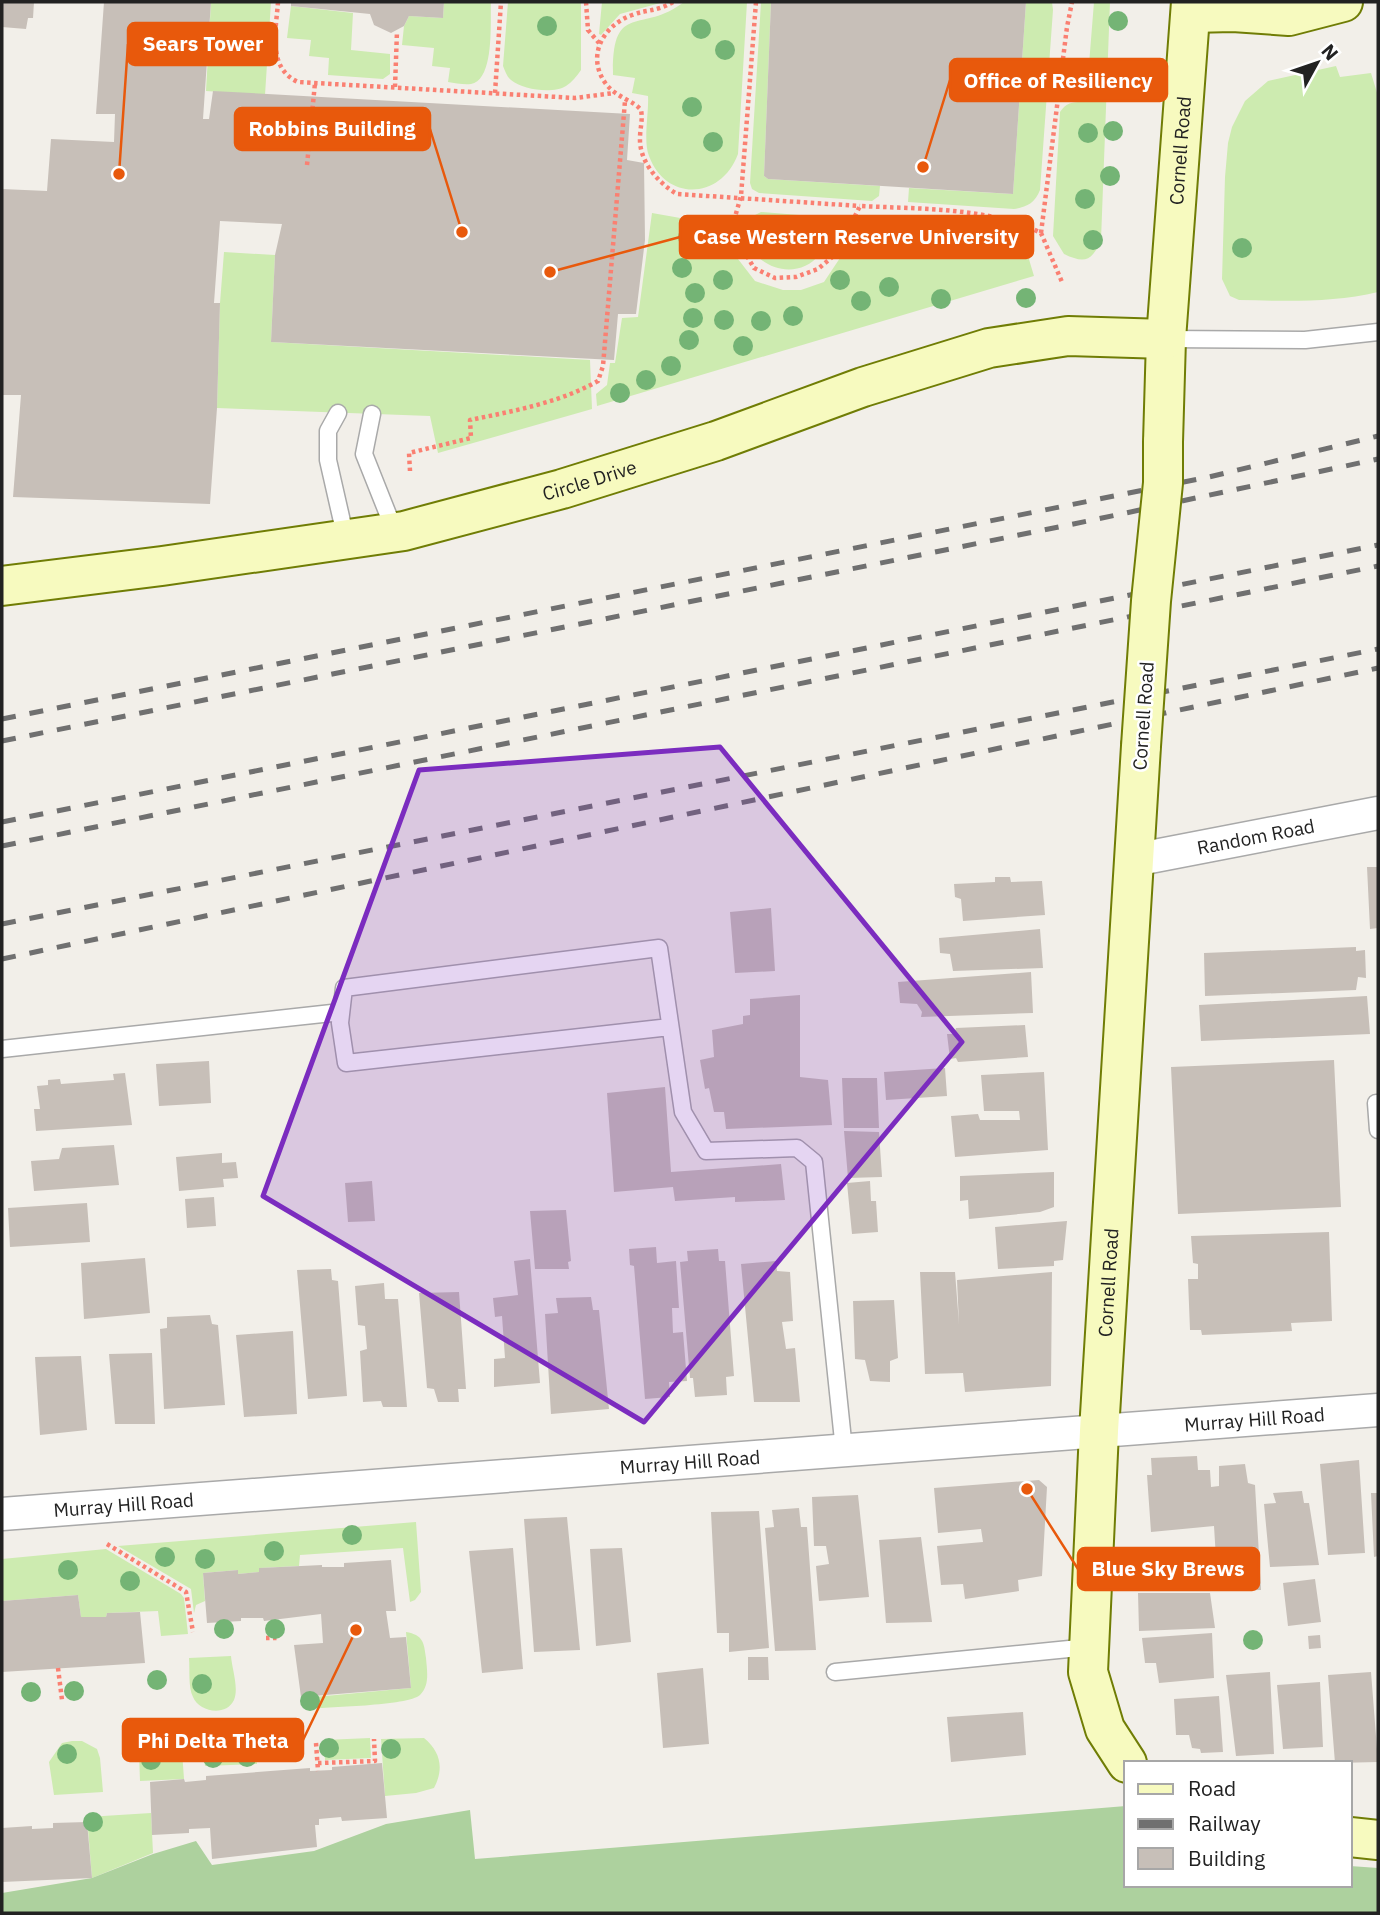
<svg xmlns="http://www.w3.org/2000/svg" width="1380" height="1915" font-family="'IBM Plex Sans',sans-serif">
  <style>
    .grass { fill: #cdebb0 }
    .forest { fill: #add19e }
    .building { fill: #c7bfb8 }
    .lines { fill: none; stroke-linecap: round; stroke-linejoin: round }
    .lane-casing { stroke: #a9a9a9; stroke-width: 19 }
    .street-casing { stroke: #a9a9a9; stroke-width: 35 }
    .secondary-casing { stroke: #707d05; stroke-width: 42 }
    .path { stroke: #fa8072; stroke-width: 4.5; stroke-dasharray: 3.5 3.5; stroke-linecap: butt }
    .lane { stroke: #fff; stroke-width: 16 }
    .street { stroke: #fff; stroke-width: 32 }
    .secondary { stroke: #f7fabf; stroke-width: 38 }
    .rail { stroke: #707070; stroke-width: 5; stroke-dasharray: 14 14; stroke-linecap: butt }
    .secondary-bridge-casing { stroke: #707d05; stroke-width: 42; stroke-linecap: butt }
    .secondary-bridge { stroke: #f7fabf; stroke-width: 38 }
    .tree { fill: #74b475 }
    .marked { fill: #7b2cbf; fill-opacity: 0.2; stroke: #7b2cbf; stroke-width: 5; stroke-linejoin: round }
    .labels { text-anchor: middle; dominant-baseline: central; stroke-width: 5; stroke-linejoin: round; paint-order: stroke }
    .street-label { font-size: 19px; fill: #222; stroke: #fff }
    .leader { fill: none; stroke: #e8590c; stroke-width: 2.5 }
    .callout-dot { fill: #e8590c; stroke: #fff; stroke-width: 2.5 }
    .callout { fill: #e8590c; stroke: #e8590c; stroke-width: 2.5 }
    .callout-label { font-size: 21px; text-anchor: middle; font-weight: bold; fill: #fff }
  </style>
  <rect width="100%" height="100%" fill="#f2efe9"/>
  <!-- grass -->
  <path class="grass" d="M211 2H271L265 95 206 91Z
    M444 2H491C490 20 495 80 471 84 464 85 455 83 448 82L450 68 432 66 434 48 402 45 404 26 409 16 443 18Z
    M508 2H581V70C577 76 572 82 566 86 553 94 523 90 511 80 507 77 505 71 503 66Z
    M602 2H664L620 14 601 35 599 34Z
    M684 2H747L738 154C721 200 666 202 649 156 643 141 649 113 648 96L632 93 635 78 613 75C612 0 641 35 684 2Z
    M761 2H771L764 176 768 179 880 186 879 196 872 201 759 193 752 189 750 183Z
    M1026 2H1052L1053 10 1040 190C1035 203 1027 207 1014 209L908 202 909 188 1013 194Z
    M1094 2H1110L1101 240C1092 261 1085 264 1064 254L1053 236 1060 112C1067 101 1075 102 1086 102Z
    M291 6 353 13 351 50 390 54V74L383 79 328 75 329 58 309 56 311 40 287 38Z
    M1336 66 1340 77 1371 73 1378 96V292C1332 303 1286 301 1239 300L1230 296 1222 279 1225 177 1228 143 1232 127 1245 101 1268 81Z
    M761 212 824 217 832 228C815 300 732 266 749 218Z
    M652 213 686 219 705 226 721 237 755 281 783 290H801L824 282 844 252 857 238 889 223 967 224 1008 230 1019 237 1025 246 1034 276 597 406 596 394 607 385 610 363H615L622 318 638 317Z
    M224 252 275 255 271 342 590 360 592 409 438 453 430 416 217 408 220 303Z
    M416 1522 421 1592 415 1600 410 1602 403 1548 300 1555 299 1566 260 1568 259 1572 238 1574V1570L203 1573 205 1601 196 1605 194 1613 191 1589 118 1546Z
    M106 1549 181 1594 184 1598 188 1634 161 1636 158 1611 107 1613 106 1617H81L78 1595 2 1601V1559Z
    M406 1632C423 1635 424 1642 426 1658 427 1671 430 1685 420 1695 408 1706 325 1707 305 1709L304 1698 411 1688Z
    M231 1656C232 1669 239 1688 234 1700 226 1717 199 1712 193 1697 188 1687 190 1670 189 1658Z
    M370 1738 371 1758 325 1760 324 1740Z
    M424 1738C441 1752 444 1769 434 1788L416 1793 385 1796 381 1739Z
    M72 1741H82L97 1749 100 1758 103 1792 54 1795 49 1762 62 1743Z
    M256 1747 257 1764 205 1766 203 1750Z
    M182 1751 184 1779 140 1781 139 1753Z
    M151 1813 153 1853 92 1878 87 1817Z"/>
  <!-- forest -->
  <path class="forest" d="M1126 1806V1885H1350V1866L1378 1868V1913H2V1893L92 1878 153 1854 196 1841 212 1865 314 1851 386 1824 470 1810 475 1859Z"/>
  <!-- building -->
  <path class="building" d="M2 2H34L33 18H28L26 29 2 27Z
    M104 2H211L203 119H209L213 91 630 114 627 160 644 163 645 240 636 314H618L614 360 271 342 275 255 282 224 220 221 214 303H220L217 408 210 504 13 497 21 395H2V189L47 191 51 139 114 142 115 114H96Z
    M291 2H444L443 18 409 16 404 26 391 33 374 25 370 14 291 6Z
    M771 2H1026L1013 194 768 179 764 176Z
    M1367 867H1378V928L1370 929Z
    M995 877H1010L1011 882 1042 881 1045 915 963 921 961 899 955 897 954 884 995 882Z
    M771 908 775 971 735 973 730 912Z
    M1040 929 1043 968 953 971 950 954 940 953 939 938Z
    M1356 947V951L1365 950 1366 978 1358 977 1356 990 1205 996 1204 953Z
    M1031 972 1033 1013 921 1017 922 1012 917 1004 900 1003 898 982Z
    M800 995V1077L828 1080 832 1125 726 1129 724 1112H714L709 1088 705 1089 700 1060 714 1057 712 1030 743 1024V1016L750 1015V999Z
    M1367 996 1370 1034 1201 1041 1199 1005Z
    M1025 1025 1028 1057 958 1062 956 1058 950 1059 947 1034H954L956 1028Z
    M1334 1060 1341 1207 1178 1214 1171 1067Z
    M209 1061 211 1103 159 1106 156 1064Z
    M945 1068 947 1096 886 1100 884 1072Z
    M1044 1072 1048 1150 955 1157 951 1116 978 1114 980 1120H1020L1019 1111H1027H984L981 1075Z
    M125 1073 132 1125 36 1131 34 1109H40L37 1086 48 1085V1080L60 1079 61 1084 114 1080 113 1074Z
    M842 1078H877L879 1128H844Z
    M665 1087 671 1172 781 1164 785 1200 735 1202V1197L675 1201 673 1187 614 1192 607 1093Z
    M844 1131 879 1132 882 1177 848 1178Z
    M114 1145 119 1185 34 1191 31 1161 59 1159 62 1148Z
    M222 1153V1163L236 1162 238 1178 223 1179 224 1187 179 1191 176 1157Z
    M1054 1172V1207L1040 1212 969 1219 968 1200 960 1201V1176Z
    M372 1181 375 1221 348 1222 345 1183Z
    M870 1181 871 1201H876L878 1232 852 1234 847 1183Z
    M214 1197 216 1226 187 1228 185 1199Z
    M87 1203 90 1242 10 1247 8 1208Z
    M566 1210 571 1261 568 1262 569 1269H535L530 1211Z
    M1067 1221 1063 1260 1054 1261V1266L998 1269 995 1227Z
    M1329 1232 1332 1321 1291 1323 1292 1331 1202 1335 1201 1330H1190L1188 1279H1198V1264L1193 1263 1191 1236Z
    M656 1247 657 1263 676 1261 679 1308H672L673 1333 683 1332 687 1381 669 1382 670 1397 645 1399 634 1266 630 1265 629 1249Z
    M718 1249 719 1261H725L734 1376 726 1377 727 1395 695 1397 693 1378H690L680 1262 688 1261 687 1251Z
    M145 1258 150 1313 84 1319 81 1263Z
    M530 1259 540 1383 494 1387V1359L505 1358 502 1316 495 1317 493 1298 518 1295 514 1261Z
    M776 1261 777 1271 790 1272 793 1321 782 1322 786 1349 795 1348 800 1402H754L741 1264Z
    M331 1269 332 1280 338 1281 347 1396 308 1399 297 1270Z
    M920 1272H955L959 1324 957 1280 1052 1272 1051 1386 965 1392 963 1373 925 1374Z
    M384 1283 385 1299H398L407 1407H383L381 1401 363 1402 360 1351 367 1349 365 1326 358 1325 355 1286Z
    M459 1292 466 1389H458L459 1402H438L434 1389 427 1388 419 1293Z
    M591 1297 593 1310H599L609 1409 551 1414 545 1314 558 1313 556 1298Z
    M894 1300 898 1358 890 1361V1382L870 1381 865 1360 855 1359 853 1301Z
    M210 1315 212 1324 218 1325 225 1405 164 1409 160 1329 167 1328V1317Z
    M293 1331 297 1414 244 1417 236 1335Z
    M152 1353 155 1424H115L109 1354Z
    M81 1356 87 1430 40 1435 35 1357Z
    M1197 1456 1198 1470H1210L1211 1487 1219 1486V1466L1245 1464 1248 1483 1255 1485 1261 1590 1218 1591 1214 1526 1151 1532 1147 1475H1152L1151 1458Z
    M1359 1460 1365 1553 1328 1555 1320 1464Z
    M1039 1480 1047 1487 1042 1576 1018 1580 1019 1591 965 1599 963 1584 941 1585 937 1546 983 1542 981 1529 938 1533 934 1488Z
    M1302 1491 1304 1503H1309L1319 1565 1270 1567 1264 1504 1276 1503 1273 1493Z
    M1371 1493H1378V1556L1374 1557Z
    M858 1495 869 1597 819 1601 816 1566 829 1564 826 1546H814L812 1497Z
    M799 1508 801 1527H807L816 1650 775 1651 765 1528 774 1527 772 1510Z
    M759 1511 769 1648 729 1652V1633H717L711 1512Z
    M567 1517 580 1650 534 1652 524 1519Z
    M921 1537 932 1622 886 1623 879 1540Z
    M513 1548 523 1669 482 1673 469 1551Z
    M622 1548 631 1642 596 1646 590 1549Z
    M391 1560 396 1611H386L390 1638 406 1637 411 1688 301 1697 294 1645 323 1643 321 1614 264 1621 263 1618H241V1621L207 1623 203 1573 238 1570V1574L259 1572V1568L322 1565V1567H344V1563Z
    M1315 1579 1321 1622 1288 1626 1283 1583Z
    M1138 1593H1210L1215 1628 1139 1631Z
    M78 1595 81 1617H106L107 1613 140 1612 145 1663 2 1672V1601Z
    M1212 1633 1214 1678 1159 1683 1156 1663H1145L1142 1638Z
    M1320 1635 1321 1648 1309 1649 1308 1636Z
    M748 1657H768L769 1680H748Z
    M703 1668 709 1744 663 1748 657 1673Z
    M1270 1672 1274 1754 1236 1756 1226 1675Z
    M1371 1672 1378 1762 1335 1763 1328 1675Z
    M1320 1682 1323 1747 1283 1749 1277 1685Z
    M1219 1696 1223 1752 1201 1753 1200 1749 1192 1748 1189 1735H1176L1174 1699Z
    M1023 1712 1026 1755 951 1762 947 1717Z
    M382 1763 387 1818 342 1821 341 1817 319 1819V1825H315L317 1847 212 1859 210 1828 189 1829V1833L152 1835 150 1782 184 1779 185 1782 206 1780V1776L310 1768V1771L332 1770V1767Z
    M87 1822 92 1878 2 1882V1828L32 1826V1829L53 1828V1823Z"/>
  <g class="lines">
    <!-- lane casing -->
    <g class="lane-casing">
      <path id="lane" d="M1166 339 1305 340 1378 332
        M338 413 328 431V460L346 539
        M372 414 364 454 395 532
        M670 1027 346 1063 340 1023 344 988 659 948 683 1112 706 1151 797 1148 814 1162 844 1450
        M2 1049 341 1012
        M1378 1103H1376L1378 1130
        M835 1672 1089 1647"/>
    </g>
    <!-- street casing -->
    <g class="street-casing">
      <g id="street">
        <path id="s1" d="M1134 860 1378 813"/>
        <path id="s2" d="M2 1514 1378 1410"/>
      </g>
    </g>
    <!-- secondary casing -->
    <g class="secondary-casing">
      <g id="secondary">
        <path d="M1191 13 1233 12 1289 16 1343 2"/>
        <path id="s3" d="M1163 442 1166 339 1191 2"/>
        <path id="s4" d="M2 586 162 566 404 531 562 489 716 441 863 387 989 348 1068 336 1166 339"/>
        <path id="s5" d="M1127 1763 1105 1729 1088 1672 1099 1431 1141 746"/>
        <path d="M1350 1837 1378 1840"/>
      </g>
    </g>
    <!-- path -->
    <path class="path" d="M278 2C276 30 267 68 298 82L575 98 614 93
      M586 2 588 30 599 43
      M673 2C656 12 648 9 632 15 602 26 586 57 606 84 617 98 633 100 641 110 643 120 640 128 640 138 639 161 658 183 677 194L860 206
      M756 2 741 196 733 224 735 236 754 268 775 278 796 277 818 269 836 254 860 206C917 209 990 207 1041 233L1062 282
      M395 87 397 31
      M495 93 501 2
      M307 165 315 83
      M1041 233 1067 27 1072 2
      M410 471 409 453 471 438 470 420C513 411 559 403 598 381L603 366 625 101
      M107 1544 186 1592 193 1632
      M266 1638H279
      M58 1668 62 1700
      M316 1743 318 1771
      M191 1749 193 1761
      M318 1763 375 1761 374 1739"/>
    <!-- lane -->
    <use href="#lane" class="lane"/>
    <!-- street -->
    <use href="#street" class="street"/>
    <!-- secondary -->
    <use href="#secondary" class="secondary"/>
    <!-- rail -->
    <path class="rail" d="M2 719 1209 477 1378 436
      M2 741 1093 520 1378 459
      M2 822 1378 545
      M2 846 1378 566
      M2 924 1378 649
      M2 959 1378 668"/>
    <!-- secondary-bridge casing -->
    <g class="secondary-bridge-casing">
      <path id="secondary-bridge" d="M1141 746 1151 601 1163 483V442"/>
    </g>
    <!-- secondary-bridge -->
    <use href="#secondary-bridge" class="secondary-bridge"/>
  </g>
  <!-- trees -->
  <g class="tree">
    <circle cx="1118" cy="21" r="10"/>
    <circle cx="547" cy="26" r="10"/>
    <circle cx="701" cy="29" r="10"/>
    <circle cx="725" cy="50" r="10"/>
    <circle cx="692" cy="107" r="10"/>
    <circle cx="1113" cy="131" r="10"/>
    <circle cx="1088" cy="133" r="10"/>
    <circle cx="713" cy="142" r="10"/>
    <circle cx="1110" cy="176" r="10"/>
    <circle cx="1085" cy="199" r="10"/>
    <circle cx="688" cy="237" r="10"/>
    <circle cx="1093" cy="240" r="10"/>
    <circle cx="1242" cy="248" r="10"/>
    <circle cx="682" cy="268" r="10"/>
    <circle cx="723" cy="280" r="10"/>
    <circle cx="840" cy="280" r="10"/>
    <circle cx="889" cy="287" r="10"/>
    <circle cx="695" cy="293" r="10"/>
    <circle cx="1026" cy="298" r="10"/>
    <circle cx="941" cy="299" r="10"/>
    <circle cx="861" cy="301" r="10"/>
    <circle cx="793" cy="316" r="10"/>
    <circle cx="693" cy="318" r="10"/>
    <circle cx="724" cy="320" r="10"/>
    <circle cx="761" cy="321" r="10"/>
    <circle cx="689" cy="340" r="10"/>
    <circle cx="743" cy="346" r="10"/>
    <circle cx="671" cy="366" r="10"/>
    <circle cx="646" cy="380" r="10"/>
    <circle cx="620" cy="393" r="10"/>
    <circle cx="352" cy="1535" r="10"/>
    <circle cx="274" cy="1551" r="10"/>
    <circle cx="165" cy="1557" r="10"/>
    <circle cx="205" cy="1559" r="10"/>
    <circle cx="68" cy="1570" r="10"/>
    <circle cx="130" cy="1581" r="10"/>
    <circle cx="224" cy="1629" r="10"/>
    <circle cx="275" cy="1629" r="10"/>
    <circle cx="1253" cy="1640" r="10"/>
    <circle cx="157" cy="1680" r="10"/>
    <circle cx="202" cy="1684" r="10"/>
    <circle cx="74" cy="1691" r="10"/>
    <circle cx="31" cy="1692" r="10"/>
    <circle cx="310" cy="1701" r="10"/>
    <circle cx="329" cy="1748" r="10"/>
    <circle cx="391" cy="1749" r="10"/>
    <circle cx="67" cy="1754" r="10"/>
    <circle cx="247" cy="1757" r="10"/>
    <circle cx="213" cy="1758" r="10"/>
    <circle cx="151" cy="1760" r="10"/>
    <circle cx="93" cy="1822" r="10"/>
  </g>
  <!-- marked area -->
  <path class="marked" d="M720 747 962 1042 644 1422 263 1196 419 770Z"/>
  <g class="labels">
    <!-- street labels -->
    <g class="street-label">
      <text stroke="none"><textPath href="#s3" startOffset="292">Cornell Road</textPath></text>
      <text stroke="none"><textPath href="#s4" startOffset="598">Circle Drive</textPath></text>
      <text transform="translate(1143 716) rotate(-86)">Cornell Road</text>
      <text stroke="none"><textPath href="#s1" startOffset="124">Random Road</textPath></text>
      <text stroke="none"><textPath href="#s5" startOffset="490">Cornell Road</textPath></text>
      <text stroke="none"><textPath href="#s2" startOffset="1256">Murray Hill Road</textPath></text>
      <text stroke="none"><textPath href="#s2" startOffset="690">Murray Hill Road</textPath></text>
      <text stroke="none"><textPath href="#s2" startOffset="122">Murray Hill Road</textPath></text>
    </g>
  </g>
  <!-- callouts -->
  <path class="leader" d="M119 174L128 44M923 167L950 80M462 232L430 129M550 272L680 237M1027 1489L1078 1569M356 1630L303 1740"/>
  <g class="callout-dot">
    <circle cx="119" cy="174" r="7"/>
    <circle cx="923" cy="167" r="7"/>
    <circle cx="462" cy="232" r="7"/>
    <circle cx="550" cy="272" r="7"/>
    <circle cx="1027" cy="1489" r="7"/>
    <circle cx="356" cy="1630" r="7"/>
  </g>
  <g class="callout">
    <rect x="128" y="23" width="149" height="42" rx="7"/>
    <rect x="950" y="59" width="217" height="42" rx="7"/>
    <rect x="235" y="108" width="195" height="42" rx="7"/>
    <rect x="680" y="216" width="353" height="42" rx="7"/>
    <rect x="1078" y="1548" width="181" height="42" rx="7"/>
    <rect x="123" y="1719" width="180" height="42" rx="7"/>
  </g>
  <g class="callout-label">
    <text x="203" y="51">Sears Tower</text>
    <text x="1058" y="88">Office of Resiliency</text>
    <text x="332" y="136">Robbins Building</text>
    <text x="856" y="244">Case Western Reserve University</text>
    <text x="1168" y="1576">Blue Sky Brews</text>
    <text x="213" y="1748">Phi Delta Theta</text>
  </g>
  <!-- border -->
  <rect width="1380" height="1915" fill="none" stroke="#222222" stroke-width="7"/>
  <!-- legend -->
  <rect x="1124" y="1761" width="228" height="126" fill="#ffffff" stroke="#a7a7a7" stroke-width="2"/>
  <rect x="1138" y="1784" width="35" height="10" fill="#f7fabf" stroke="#a7a7a7" stroke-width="2"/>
  <text x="1188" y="1796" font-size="21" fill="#222222">Road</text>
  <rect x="1138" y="1819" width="35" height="10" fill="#707070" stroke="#a7a7a7" stroke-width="2"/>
  <text x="1188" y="1831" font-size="21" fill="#222222">Railway</text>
  <rect x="1138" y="1848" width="35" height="21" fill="#c7bfb8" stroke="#a7a7a7" stroke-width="2"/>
  <text x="1188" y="1866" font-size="21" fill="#222222">Building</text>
  <!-- north arrow -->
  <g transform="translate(1317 63) rotate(50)" stroke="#ffffff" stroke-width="5" paint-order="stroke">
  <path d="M0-5L12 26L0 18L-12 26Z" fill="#222222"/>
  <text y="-10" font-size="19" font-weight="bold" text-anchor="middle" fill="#222222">N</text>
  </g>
</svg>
